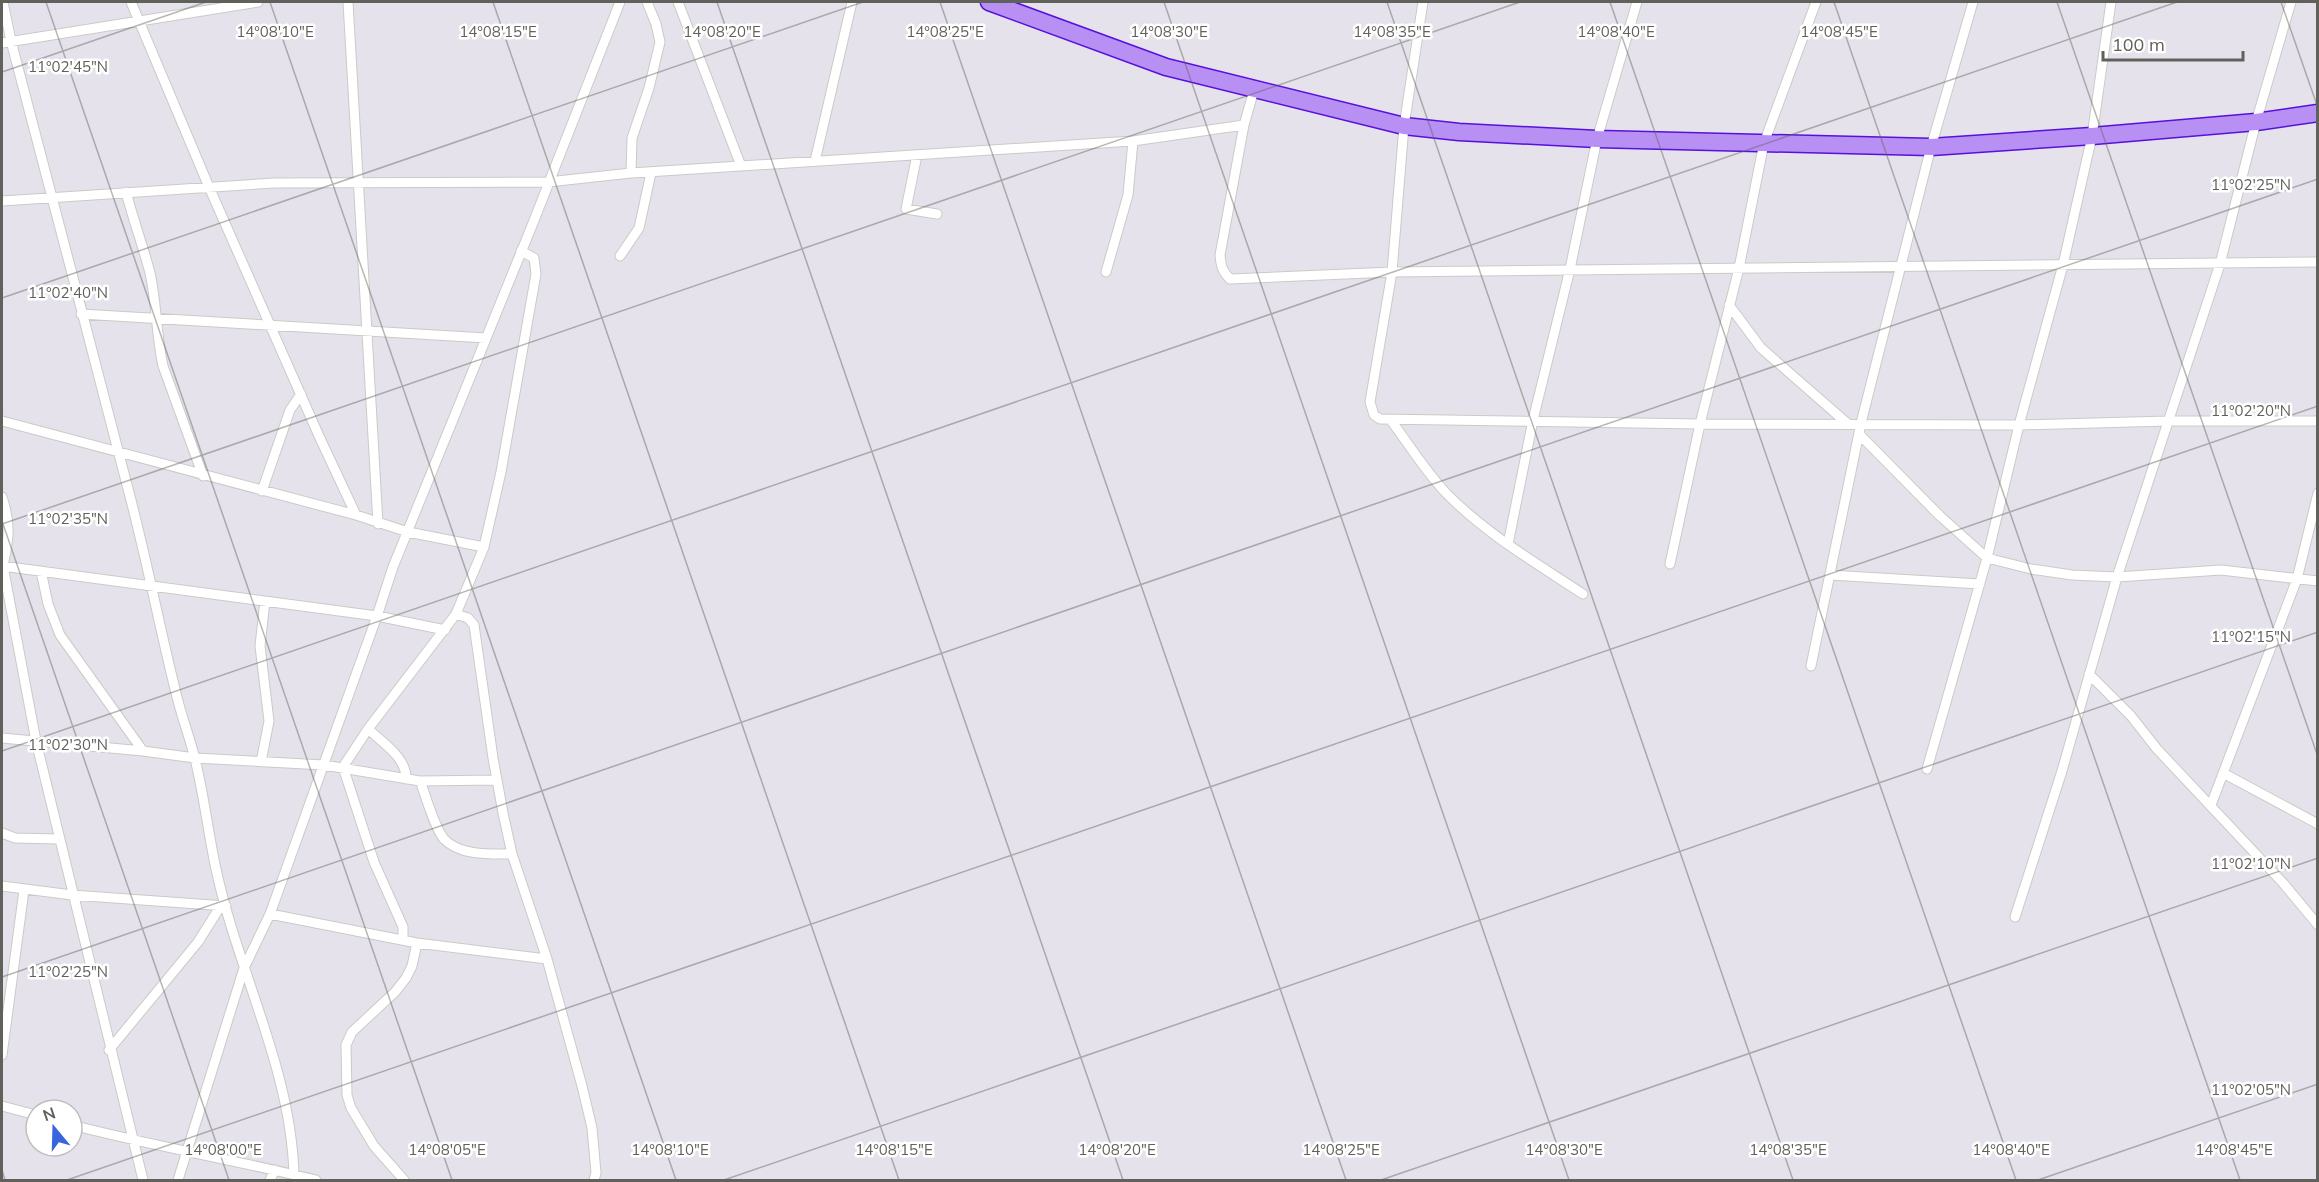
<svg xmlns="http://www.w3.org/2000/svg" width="2319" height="1182" font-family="Mulish,sans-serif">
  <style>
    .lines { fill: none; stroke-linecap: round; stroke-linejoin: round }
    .street-casing { stroke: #cacbc5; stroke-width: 11 }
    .highway-casing { stroke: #5611dc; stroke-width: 19 }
    .street { stroke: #fff; stroke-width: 9 }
    .highway { stroke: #b890f4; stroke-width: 16 }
    .ticks { fill: none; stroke: #60615a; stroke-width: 1.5; stroke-opacity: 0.45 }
    .ticks-label { font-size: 15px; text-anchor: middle; fill: #60615a; stroke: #fff; stroke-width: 5; stroke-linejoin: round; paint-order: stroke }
  </style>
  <rect width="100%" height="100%" fill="#e6e2ec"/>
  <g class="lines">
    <!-- street casing -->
    <g class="street-casing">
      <path id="street" d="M3 2 11 41C51 189 88 337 127 485 146 555 159 626 177 697 182 718 190 738 195 759 204 795 208 832 216 869 238 972 291 1068 294 1175
        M131 2 209 187 319 436 356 515
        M348 2 378 524
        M678 2 741 166
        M1423 2 1404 126 1392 272 1370 402 1374 415 1380 419 1700 424 2019 425 2168 421H2318
        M2 43 258 2
        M1254 90 1244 125 1220 255C1221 266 1222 271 1230 279L1392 272 2318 262
        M917 155 906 209 937 214
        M815 161 852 2
        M631 173 632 138 649 88 660 42 656 24 647 2
        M126 192C133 219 143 246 150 273 157 304 156 335 163 366L203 476
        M2 201 274 183 548 182 631 173 1133 141 1244 125
        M620 256 639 228 651 173
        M1106 272 1128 195 1133 141
        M1729 305 1761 348 1848 424
        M81 314 486 338
        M1390 419C1408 443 1425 471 1446 493 1485 533 1536 563 1583 594
        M2 421 356 515 408 532 484 547
        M1859 434 1940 516 1987 558 2031 569 2072 575 2117 577 2221 570 2318 581
        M262 491 290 410 301 394
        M2 497C11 524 9 539 3 566L36 741 143 1180
        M1508 544 1533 420 1570 269 1597 139 1637 2
        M1670 564 1700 424 1739 268 1764 143 1816 2
        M2 566 377 616 445 630
        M41 571 48 604 60 635 143 751
        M1830 575 1980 584
        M456 614 468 618 474 625 493 758 503 813 512 854 547 959 582 1086 592 1128 596 1173 594 1180
        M1811 666 1861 423 1931 147 1973 2
        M2089 674 2131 716 2157 749 2283 883 2318 925
        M368 729C382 742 407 758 406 779
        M2 738 143 751 195 758 324 765 420 781 497 780
        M261 762 269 721 260 646 265 601
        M1927 769 1987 558 2019 425 2063 265 2092 136 2111 2
        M2223 773 2318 824
        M420 781C426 796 434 827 444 839 460 856 491 854 512 854
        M2211 805 2297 579 2318 493
        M2 833 15 838 58 839
        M2 886 72 895 226 906
        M270 914 417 943 547 959
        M2015 917 2062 771 2117 577 2220 264 2256 122 2291 2
        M403 940V927L374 862 343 767 368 729 456 614 484 547 501 472 536 274 534 258 521 251
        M109 1050 198 942 220 907
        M2 1055 24 890
        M2 1106 36 1115
        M72 1125C153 1146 235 1160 316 1180
        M178 1180 244 968 270 914 377 616 393 567 533 223 620 2
        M270 1180 275 1170
        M404 1180 374 1146 351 1108 347 1095 346 1045 352 1032 395 992 406 978 412 966 417 943"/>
    </g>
    <!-- highway casing -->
    <g class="highway-casing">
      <path id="highway" d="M989 2 1166 67 1404 126 1459 132 1597 139 1931 147 2092 136 2256 122 2318 113"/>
    </g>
    <!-- street -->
    <use href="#street" class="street"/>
    <!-- highway -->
    <use href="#highway" class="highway"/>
  </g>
  <!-- ticks -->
  <path class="ticks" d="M46 2 452 1180M270 2 676 1180M493 2 899 1180M717 2 1123 1180M940 2 1346 1180M1164 2 1569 1180M1387 2 1793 1180M1610 2 2016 1180M1834 2 2240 1180M2057 2 2318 757M2281 2 2318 108M2 72 206 2M2 298 863 2M2 521 229 1180M2 524 1520 2M2 751 2177 2M2 977 2318 179M2 1170 5 1180M67 1180 2318 406M724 1180 2318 632M1381 1180 2318 858M2038 1180 2318 1084"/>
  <g class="ticks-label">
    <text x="1169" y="37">14°08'30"E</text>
    <text x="1392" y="37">14°08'35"E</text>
    <text x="1616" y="37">14°08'40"E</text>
    <text x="1839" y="37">14°08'45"E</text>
    <text x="275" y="37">14°08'10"E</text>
    <text x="498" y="37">14°08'15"E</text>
    <text x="722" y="37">14°08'20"E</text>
    <text x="945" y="37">14°08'25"E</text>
    <text x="68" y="72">11°02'45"N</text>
    <text x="2251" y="190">11°02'25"N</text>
    <text x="68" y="298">11°02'40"N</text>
    <text x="2251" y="416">11°02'20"N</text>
    <text x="68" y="524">11°02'35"N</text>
    <text x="2251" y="642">11°02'15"N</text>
    <text x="68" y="750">11°02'30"N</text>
    <text x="2251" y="869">11°02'10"N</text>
    <text x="68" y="977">11°02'25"N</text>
    <text x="2251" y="1095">11°02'05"N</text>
    <text x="223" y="1155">14°08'00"E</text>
    <text x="447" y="1155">14°08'05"E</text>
    <text x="670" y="1155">14°08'10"E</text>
    <text x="894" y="1155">14°08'15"E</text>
    <text x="1117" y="1155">14°08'20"E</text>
    <text x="1341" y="1155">14°08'25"E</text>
    <text x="1564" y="1155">14°08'30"E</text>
    <text x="1788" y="1155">14°08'35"E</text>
    <text x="2011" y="1155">14°08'40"E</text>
    <text x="2234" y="1155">14°08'45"E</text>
  </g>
  <!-- border -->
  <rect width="2319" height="1182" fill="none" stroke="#60615a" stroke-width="6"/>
  <!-- north arrow -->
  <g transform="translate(54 1128) rotate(341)"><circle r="28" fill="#ffffff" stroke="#bfc0bd" stroke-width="1.5"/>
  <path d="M0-4.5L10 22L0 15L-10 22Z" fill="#3865db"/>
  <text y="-9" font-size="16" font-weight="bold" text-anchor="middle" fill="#60615a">N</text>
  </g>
  <!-- scale -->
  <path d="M2103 51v9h140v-9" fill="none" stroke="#60615a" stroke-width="3"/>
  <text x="2112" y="51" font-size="18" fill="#60615a" stroke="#ffffff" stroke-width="4.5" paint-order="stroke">100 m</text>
</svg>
